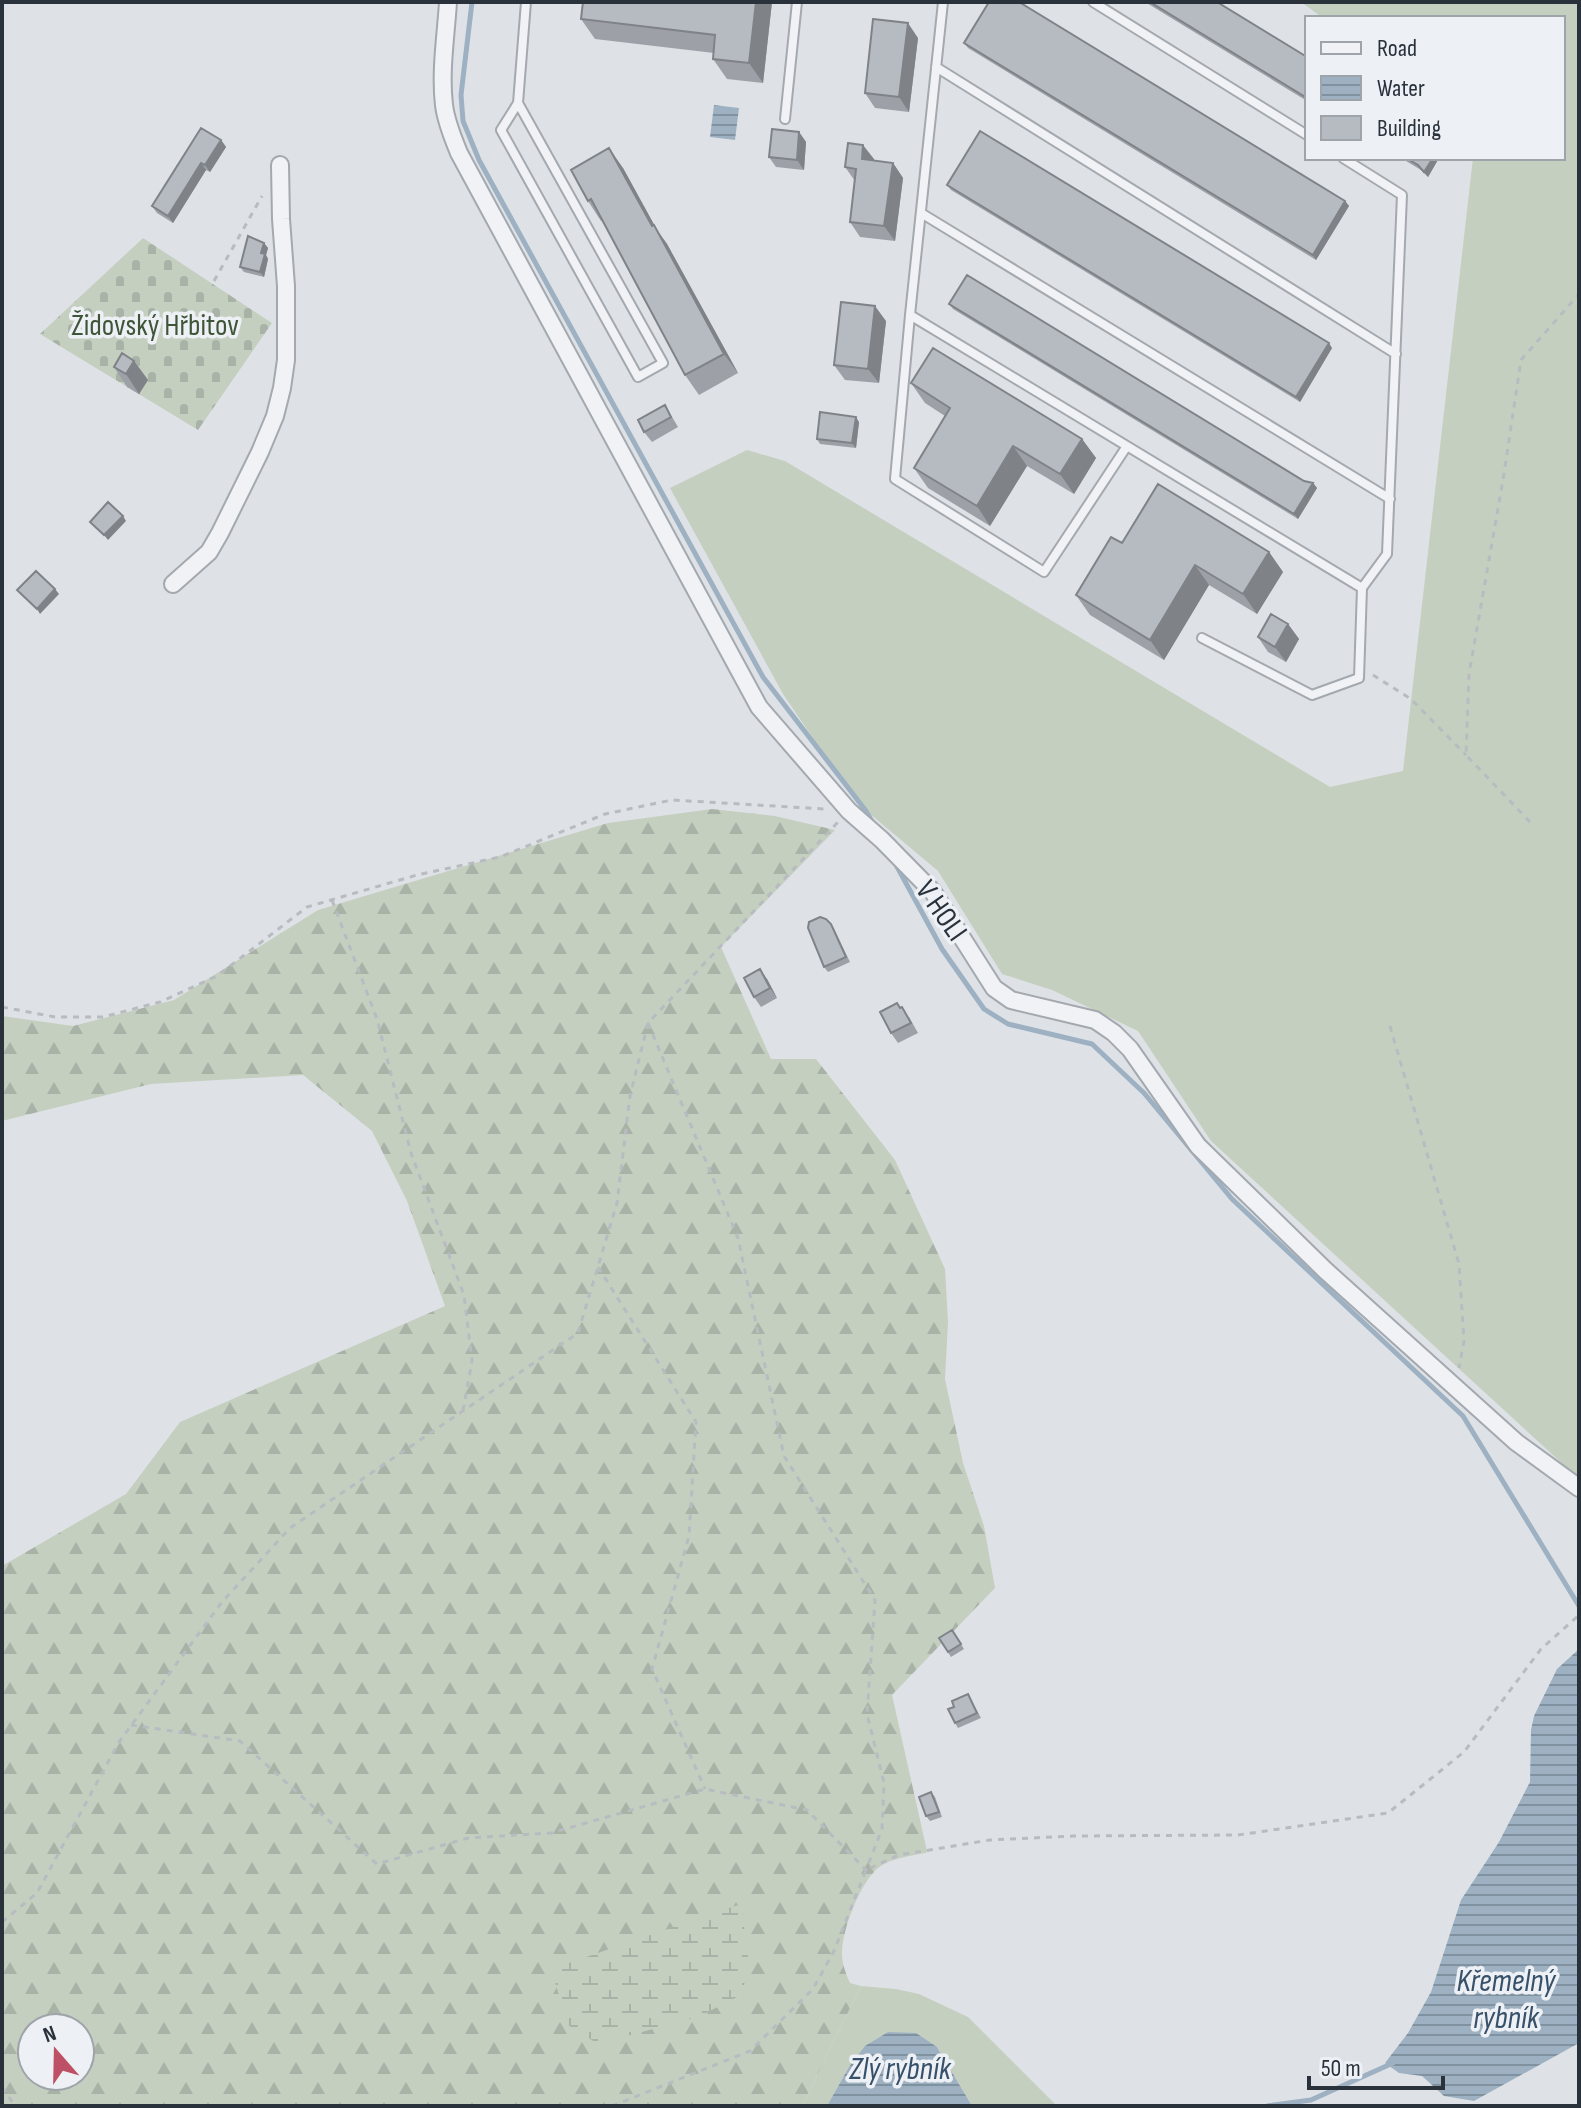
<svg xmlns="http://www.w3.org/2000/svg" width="1581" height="2108" font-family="'Sofia Sans Condensed',sans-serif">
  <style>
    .grass { fill: #c5cfc0 }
    .forest { fill: url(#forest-firs); fill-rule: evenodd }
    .wetland { fill: url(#wetland-marsh) }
    .cemetery { fill: url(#cemetery-stones) }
    .water { fill: url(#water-rules) }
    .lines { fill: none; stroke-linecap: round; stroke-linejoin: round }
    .stream { stroke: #9db1c2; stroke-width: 5 }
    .service-casing { stroke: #a4a9af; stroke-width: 12 }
    .minor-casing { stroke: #a4a9af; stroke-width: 20 }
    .path { stroke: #b8bcc1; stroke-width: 3; stroke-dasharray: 6 6; stroke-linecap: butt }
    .service { stroke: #f0f2f5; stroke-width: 8 }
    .minor { stroke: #f0f2f5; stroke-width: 16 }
    .wall { fill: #9da1a7 }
    .shaded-wall { fill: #7f8388 }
    .building { fill: #b6bbc2; stroke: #7f8388; stroke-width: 2 }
    .labels { text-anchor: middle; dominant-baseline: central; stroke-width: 7; stroke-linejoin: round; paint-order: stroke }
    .park-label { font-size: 30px; fill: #3f5538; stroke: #edf0f4 }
    .street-label { font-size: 30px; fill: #29313b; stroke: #edf0f4 }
    .water-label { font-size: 32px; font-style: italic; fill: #38516a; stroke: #edf0f4 }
  </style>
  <defs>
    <pattern id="forest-firs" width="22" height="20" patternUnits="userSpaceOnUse" patternTransform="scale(2)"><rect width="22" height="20" fill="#c5cfc0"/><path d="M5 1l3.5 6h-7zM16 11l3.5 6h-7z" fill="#a9b2a6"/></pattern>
    <pattern id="wetland-marsh" width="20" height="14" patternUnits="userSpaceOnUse" patternTransform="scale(2)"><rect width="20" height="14" fill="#c5cfc0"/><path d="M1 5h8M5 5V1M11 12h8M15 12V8" fill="none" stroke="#a9b2a6"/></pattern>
    <pattern id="cemetery-stones" width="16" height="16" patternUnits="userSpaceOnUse" patternTransform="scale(2)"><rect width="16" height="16" fill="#c5cfc0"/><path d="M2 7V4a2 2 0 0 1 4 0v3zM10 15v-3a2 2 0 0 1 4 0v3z" fill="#a9b2a6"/></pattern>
    <pattern id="water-rules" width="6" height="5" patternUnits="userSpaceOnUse" patternTransform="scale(2)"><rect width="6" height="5" fill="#9db1c2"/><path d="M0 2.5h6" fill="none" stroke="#80919f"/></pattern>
  </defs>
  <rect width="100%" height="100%" fill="#dee2e6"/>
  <!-- grass -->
  <path class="grass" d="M1301 2H1579V1479L1211 1141 1138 1031 1052 990 1002 974 938 871 857 803 783 694 670 488 747 450 785 461 1330 787 1403 771 1473 158H1563V18H1323Z
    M861 1986 896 1989 919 1994 968 2017 1057 2106H972L937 2047 849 2067 827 2106H802Z"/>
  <!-- forest -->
  <path class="forest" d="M712 809 775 816 835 830 721 947 771 1059H816L895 1160 945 1269 948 1322 945 1379 963 1463 984 1526 995 1588 892 1695 927 1851 926 1853C910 1856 891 1858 878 1868 860 1883 842 1930 842 1953 842 1964 846 1974 850 1983L861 1986 802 2106H2V1566L126 1494 180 1422 445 1306 407 1201 372 1131 303 1075 151 1084 2 1121V1016L73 1026 174 1000 318 910 608 823ZM32 2028H80V2076H32Z"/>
  <!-- wetland -->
  <path class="wetland" d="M741 1904 748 1957 743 1994 700 2016 598 2044 568 2025 551 1969Z"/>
  <!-- cemetery -->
  <path class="cemetery" d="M143 238 272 323 198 430 40 334Z"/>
  <!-- water -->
  <path class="water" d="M714 105 739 108 735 140 710 137Z
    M1579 1649V2043L1474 2101 1444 2096 1422 2076 1399 2073 1385 2063 1408 2033 1431 1992 1461 1900 1499 1842 1530 1782 1531 1730 1534 1716 1557 1669Z
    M888 2032 916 2033 937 2047 972 2106H827L849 2067 865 2046Z"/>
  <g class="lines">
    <!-- stream -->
    <path class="stream" d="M472 2 461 95 463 121 479 160 763 677 866 811 873 823
      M895 863 942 949 984 1009 1008 1024 1092 1044 1144 1093 1232 1199 1463 1416 1579 1606
      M1267 2106 1311 2100 1393 2063"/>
    <!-- service casing -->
    <g class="service-casing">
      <path id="service" d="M943 2 910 315 895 479 1044 572 1127 446
        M1093 2 1307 135
        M936 67 1396 354
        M518 103 663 363 638 377 501 130 518 103 526 2
        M785 119 797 2
        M921 213 1390 499
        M910 315 1362 588
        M1202 638 1312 695 1359 678 1362 588 1387 554 1402 195 1343 158"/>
    </g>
    <!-- minor casing -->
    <g class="minor-casing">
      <path id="minor" d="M448 2C446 35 440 71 444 105 446 122 453 138 459 153L759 707 849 811 882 840 933 892 994 988 1011 1000 1095 1020 1114 1033 1130 1049 1198 1146 1325 1270 1516 1442 1579 1488
        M173 584 209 552 220 533 260 452 275 416 282 388 286 360V286L281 219 280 165"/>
    </g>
    <!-- path -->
    <path class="path" d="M214 281 262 196
      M1373 675 1411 699 1466 755
      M1530 822 1466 755 1469 674 1503 480 1521 360 1579 294
      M332 900 377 1019 411 1153 464 1295 472 1361 463 1411
      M2 1007 55 1017H103L160 1002 217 976 307 907 417 875 500 857 605 814 672 800 825 809
      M1390 1026 1459 1264 1464 1341 1459 1368
      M598 1267 696 1422 689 1536 652 1669 705 1789
      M131 1725 240 1741 377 1864 468 1838 551 1833 705 1789 807 1810 866 1870 882 1829 884 1783 867 1714 875 1600 784 1456 738 1238 648 1023
      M2 1922 37 1893 119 1742 222 1602 290 1528 578 1333 617 1203 630 1096 648 1023 838 822
      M2 2087 15 2106
      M612 2106 750 2051 813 1989 834 1951 866 1870 899 1855 990 1840 1074 1836 1238 1835 1388 1813 1464 1752 1541 1649 1579 1615"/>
    <!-- service -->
    <use href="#service" class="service"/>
    <!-- minor -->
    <use href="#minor" class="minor"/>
  </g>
  <!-- wall -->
  <path class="wall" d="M583 2H772L763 83 727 79 713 59 714 53 595 39 581 19Z
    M1145 2H1217L1307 57V101Z
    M918 38 909 112 875 108 865 93Z
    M964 43 1345 201 1349 206 1316 260 968 48Z
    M799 132 806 142 804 170 776 167 769 157Z
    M221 140 226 147 210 172 206 170 173 223 157 213 152 206Z
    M1401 158H1439L1428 177 1421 170Z
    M874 159V161L893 163 903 178 895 241 860 237 850 222 855 181 845 167Z
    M623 168 657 230 667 244 738 373 699 395 685 375 603 220 601 221 588 201Z
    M947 185 1332 348 1300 402 951 190Z
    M264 243 268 248 266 255 268 259 264 277 244 272 240 267Z
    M949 304 1304 481 1313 483 1317 488 1298 519 953 309Z
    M886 321 879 383 845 380 834 365Z
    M134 361 148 380 139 394 127 387 114 367Z
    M911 383 1082 439 1096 458 1074 494 1027 466 990 526 928 488 914 468 945 416 925 403Z
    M665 405 678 427 652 442 644 432Z
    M859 422 856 448 820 444 817 439Z
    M1122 543 1269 552 1283 572 1257 614 1209 585 1164 660 1090 615 1076 595Z
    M1288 624 1299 639 1286 662 1268 652 1258 637Z
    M834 929 850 962 828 972 824 967Z
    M767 979 777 998 761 1007 754 997Z
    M909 1017 918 1033 898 1043 891 1033Z
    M952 1630 964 1649 951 1657 939 1638Z
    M968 1694 981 1718 958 1728 955 1723 954 1707Z
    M931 1792 935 1797 942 1817 930 1821 926 1816Z"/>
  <!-- shaded-wall -->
  <path class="shaded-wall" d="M756 2H772L763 83 749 63Z
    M908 23 918 38 909 112 899 97Z
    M799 132 806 142 804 170 797 160Z
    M221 140 226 147 210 172 205 165Z
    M863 145 874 159 872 174 862 159Z
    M609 148 623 168 657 230 667 244 738 373 724 354Z
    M1433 158H1439L1428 177 1424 172Z
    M201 163 206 170 173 223 168 216Z
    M893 163 903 178 895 241 884 226Z
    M1345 201 1349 206 1316 260 1313 255Z
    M264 243 268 248 266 255 268 259 264 277 260 272 261 253Z
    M875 306 886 321 879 383 868 369Z
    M1329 343 1332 348 1300 402 1296 397Z
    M134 361 148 380 139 394 126 374Z
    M856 417 859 422 856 448 852 443Z
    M1082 439 1096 458 1074 494 1060 474Z
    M1013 446 1027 466 990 526 977 506Z
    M1313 483 1317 488 1298 519 1294 514Z
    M123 516 126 521 108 540 104 535Z
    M1269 552 1283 572 1257 614 1243 594Z
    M1195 565 1209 585 1164 660 1150 640Z
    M55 589 59 594 40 614 37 609Z
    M1288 624 1299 639 1286 662 1275 647Z
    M760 969 767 979 777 998 770 988Z"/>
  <!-- building -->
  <path class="building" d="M583 2H756L749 63 713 59 715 35 581 19Z
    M989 2H1019L1345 201 1313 255 964 43Z
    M1150 2H1217L1307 57V98Z
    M873 19 908 23 899 97 865 93Z
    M201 128 221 140 205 165 201 163 168 216 152 206Z
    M772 129 799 132 797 160 769 157Z
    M980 131 1329 343 1296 397 947 185Z
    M848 143 863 145 862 159 893 163 884 226 850 222 856 169 845 167Z
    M609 148 652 226 654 225 724 354 685 375 591 199 588 201 571 170Z
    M1406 158H1433L1424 172 1418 165Z
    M248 236 264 243 261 253 265 254 260 272 240 267Z
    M967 275 1304 481 1313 483 1294 514 949 304Z
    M841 302 875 306 868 369 834 365Z
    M933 348 1082 439 1060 474 1013 446 977 506 914 468 950 408 911 383Z
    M122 353 134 361 126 374 114 367Z
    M665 405 671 417 644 432 638 420Z
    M820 412 856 417 852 443 817 439Z
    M1158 484 1269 552 1243 594 1195 565 1150 640 1076 595 1111 537 1122 543Z
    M108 502 123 516 104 535 90 522Z
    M36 571 55 589 37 609 17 590Z
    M1271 614 1288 624 1275 647 1258 637Z
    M820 917 826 919 831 924 846 957 824 967 808 928 809 922Z
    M760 969 770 988 754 997 744 978Z
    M897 1003 900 1008 902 1007 911 1023 891 1033 880 1012Z
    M952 1630 961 1644 948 1652 939 1638Z
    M968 1694 977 1713 955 1723 948 1709 954 1707 952 1701Z
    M931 1792 939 1812 926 1816 919 1797Z"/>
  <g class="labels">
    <!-- park labels -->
    <g class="park-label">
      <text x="155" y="326">Židovský Hřbitov</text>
    </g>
    <!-- street labels -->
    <g class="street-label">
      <text transform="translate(941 911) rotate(55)">V HOLI</text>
    </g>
    <!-- water labels -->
    <g class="water-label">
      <text x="1506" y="1981">Křemelný<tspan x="1506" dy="37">rybník</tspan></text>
      <text x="900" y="2069">Zlý rybník</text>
    </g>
  </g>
  <!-- border -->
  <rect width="1581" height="2108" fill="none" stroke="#29313b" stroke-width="8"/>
  <!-- legend -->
  <rect x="1305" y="16" width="260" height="144" fill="#edf0f4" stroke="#9fa4aa" stroke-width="2"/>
  <rect x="1321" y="42" width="40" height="12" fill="#f0f2f5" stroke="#9fa4aa" stroke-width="2"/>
  <text x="1377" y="56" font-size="24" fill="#29313b">Road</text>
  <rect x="1321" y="76" width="40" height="24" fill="url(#water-rules)" stroke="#9fa4aa" stroke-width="2"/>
  <text x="1377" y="96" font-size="24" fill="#29313b">Water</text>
  <rect x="1321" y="116" width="40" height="24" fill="#b6bbc2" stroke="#9fa4aa" stroke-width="2"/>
  <text x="1377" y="136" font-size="24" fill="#29313b">Building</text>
  <!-- north arrow -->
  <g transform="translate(56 2052) rotate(340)"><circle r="38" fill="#edf0f4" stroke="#9fa4aa" stroke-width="2"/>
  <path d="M0-6L14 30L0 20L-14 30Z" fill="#be5066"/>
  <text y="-12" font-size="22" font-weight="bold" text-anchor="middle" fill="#29313b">N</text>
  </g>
  <!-- scale -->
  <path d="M1309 2076v12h134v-12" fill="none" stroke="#29313b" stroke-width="4"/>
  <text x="1321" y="2076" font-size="24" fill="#29313b" stroke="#edf0f4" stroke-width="6" paint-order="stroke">50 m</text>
</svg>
